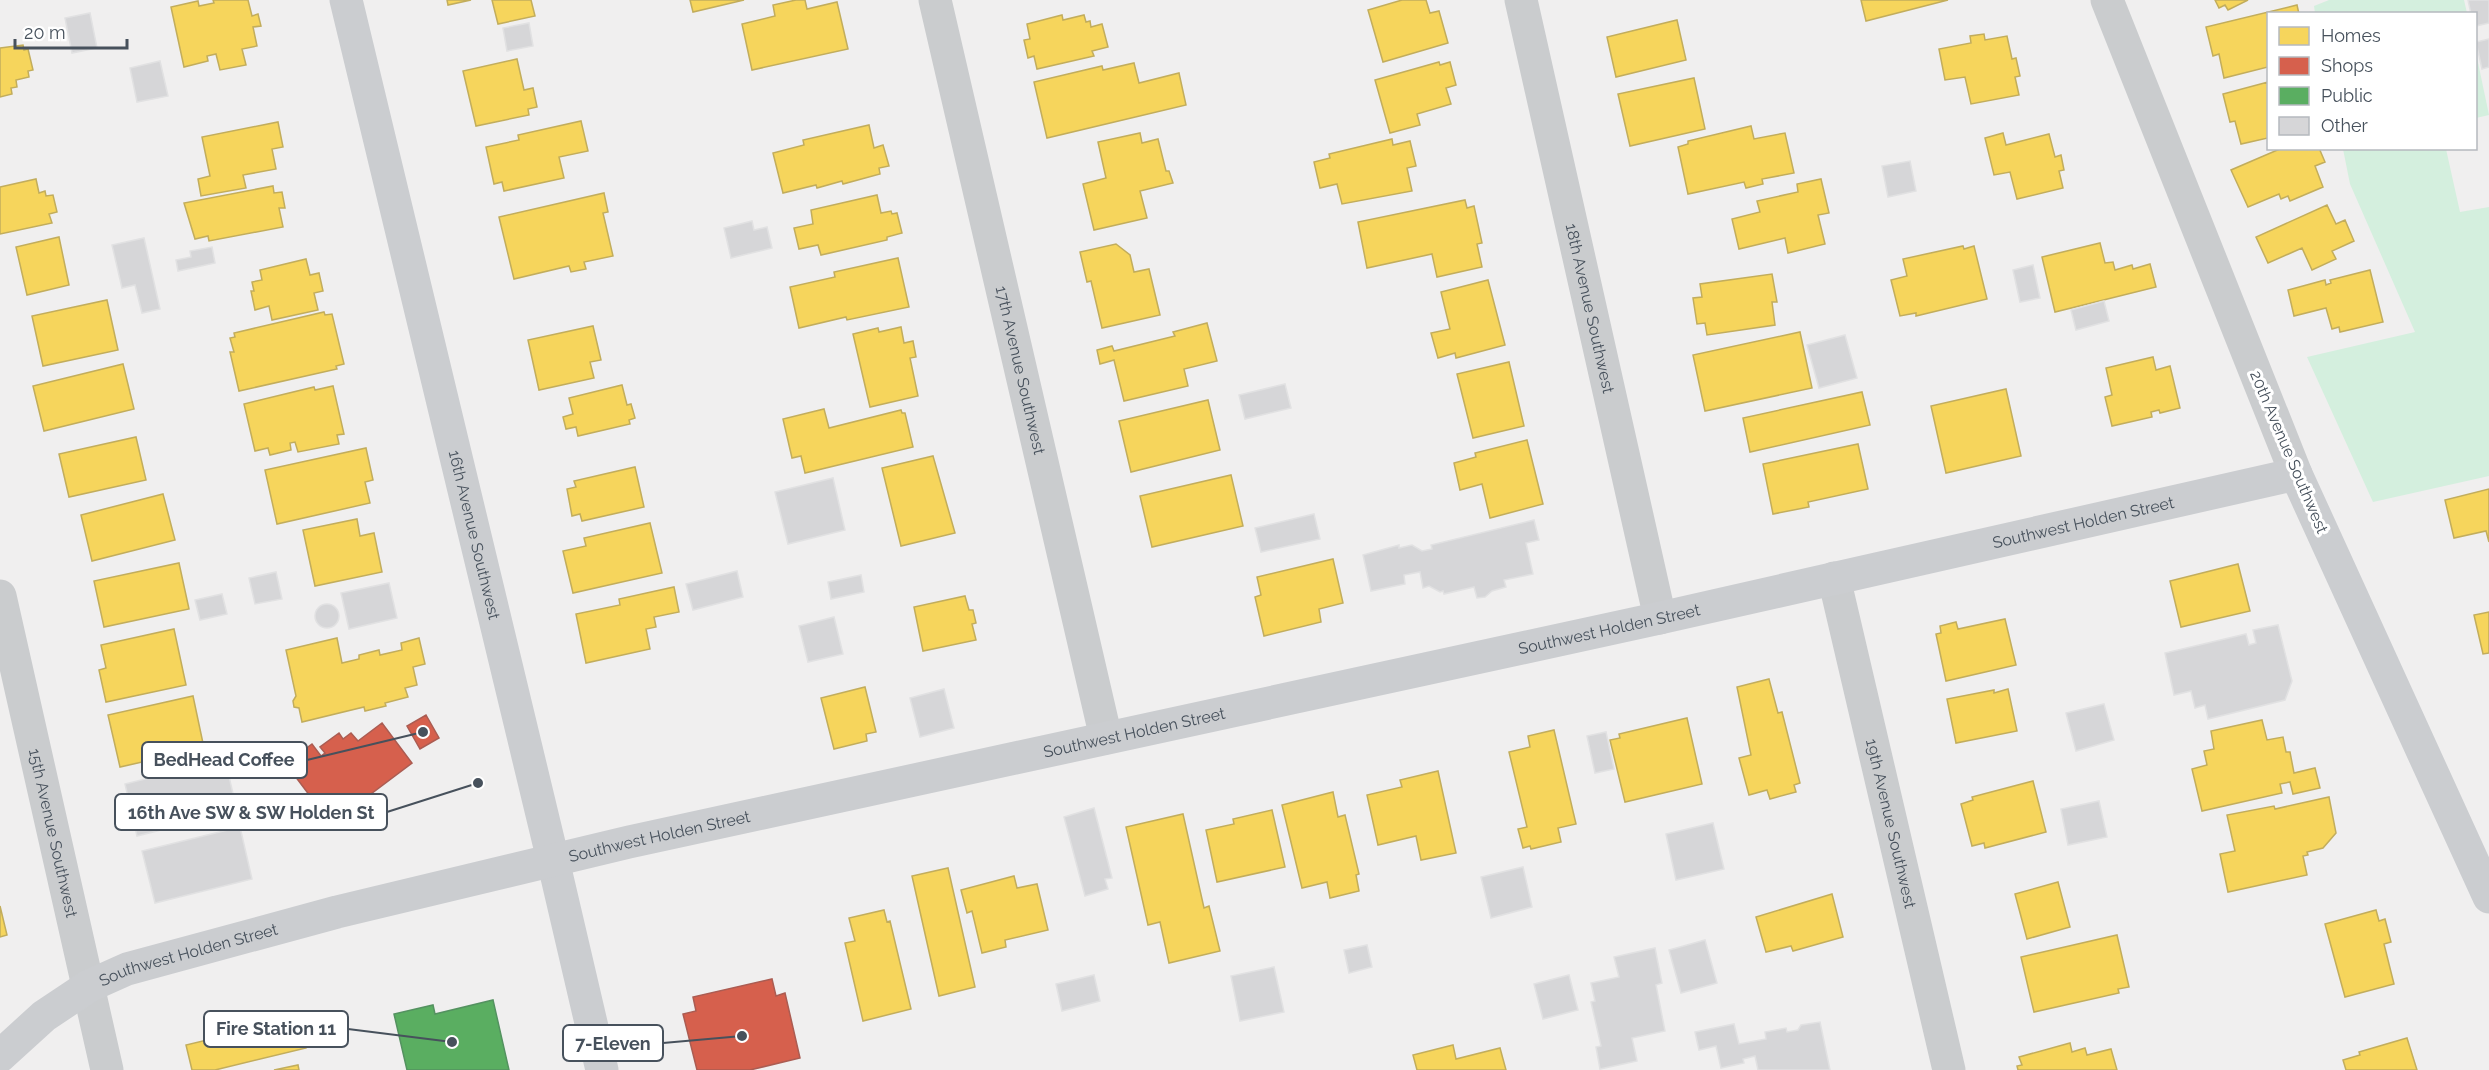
<svg xmlns="http://www.w3.org/2000/svg" width="2489" height="1070" font-family="Raleway,sans-serif">
  <style>
    .green { fill: #d4efde }
    .homes { fill: #f6d55c; stroke: #c2ad5c; stroke-width: 1.5 }
    .shops { fill: #d6604d; stroke: #ab5c52; stroke-width: 1.5 }
    .public { fill: #5aae61; stroke: #549260; stroke-width: 1.5 }
    .building { fill: #d6d6d8; stroke: #e1e1e2; stroke-width: 1.5 }
    .lines { fill: none; stroke-linecap: round; stroke-linejoin: round }
    .street { stroke: #caccce; stroke-width: 33 }
    .secondary { stroke: #cbcdd0; stroke-width: 33 }
    .labels { text-anchor: middle; dominant-baseline: central; stroke-width: 6; stroke-linejoin: round; paint-order: stroke }
    .street-label { font-size: 16px; fill: #47515c; stroke: #fff }
    .leader { fill: none; stroke: #47515c; stroke-width: 2 }
    .callout-dot { fill: #47515c; stroke: #fff; stroke-width: 2 }
    .callout { fill: #fff; stroke: #47515c; stroke-width: 2 }
    .callout-label { font-size: 18px; text-anchor: middle; font-weight: bold; fill: #47515c }
  </style>
  <rect width="100%" height="100%" fill="#f0efef"/>
  <!-- green -->
  <path class="green" d="M2329 0H2464L2467 13H2315L2314 6Z
    M2476 53 2489 115 2476 118Z
    M2343 149H2446L2460 212 2489 207V476L2373 502 2307 357 2415 332 2350 184Z"/>
  <!-- homes -->
  <path class="homes" d="M213 0H248L252 16 258 14 261 26 253 27 257 46 242 49 246 65 220 70 216 54 207 56 208 61 184 67 171 7 198 1 199 6 214 3Z
    M447 0H471L448 5Z
    M492 0H531L535 16 498 24Z
    M690 0H744L693 12Z
    M796 0H805L807 9 837 2 848 49 752 70 742 24 775 16 773 5Z
    M1402 0H1426L1430 13 1439 11 1448 43 1383 62 1368 10Z
    M1861 0H1948L1866 21Z
    M2215 0H2248L2228 10 2225 5 2219 8Z
    M2297 5 2299 14H2268V67L2224 78 2219 54 2213 56 2206 27Z
    M1062 15 1063 20 1084 15 1086 22 1090 21 1091 27 1102 24 1108 47 1092 51 1094 56 1037 69 1034 56 1028 58 1024 40 1030 39 1027 24Z
    M1677 20 1686 60 1616 77 1607 37Z
    M1984 34 1985 40 2007 36 2012 59 2016 58 2020 76 2015 77 2019 95 1971 104 1965 77 1945 80 1939 49 1971 43 1970 36Z
    M23 45 24 50 28 49 33 70 28 71 29 77 16 80 17 87 11 88 12 94 0 97V48Z
    M517 59 524 90 533 88 537 107 528 109 529 115 476 126 463 71Z
    M1439 62 1440 65 1450 62 1456 85 1446 88 1451 104 1417 114 1420 125 1390 133 1375 80Z
    M1134 63 1139 83 1179 73 1186 105 1047 138 1034 82 1102 66 1103 70Z
    M1694 78 1705 129 1630 146 1618 94Z
    M2268 82V138L2241 144 2235 121 2230 122 2223 94Z
    M581 121 588 151 559 157 564 178 504 191 502 182 494 184 486 147 519 140 518 135Z
    M278 122 283 147 272 149 276 169 243 175 246 188 201 196 198 179 210 176 202 137Z
    M869 125 874 148 883 145 889 166 879 168 880 174 843 184 842 181 817 188 816 185 783 193 773 153 804 145 803 140Z
    M1751 126 1754 139 1785 133 1794 173 1762 179 1763 184 1746 188 1744 182 1688 194 1678 147 1688 144V141Z
    M1140 133 1142 143 1158 139 1166 171H1169L1173 183 1140 191 1147 218 1094 230 1083 184 1106 178 1098 142Z
    M2003 133 2006 145 2049 134 2055 157 2061 155 2064 170 2059 171 2063 188 2017 199 2010 172 1994 175 1985 138Z
    M1392 139 1393 145 1410 141 1416 166 1407 168 1412 191 1342 204 1337 184 1320 188 1314 162 1330 158 1329 154Z
    M2282 148H2319L2325 162 2315 166 2323 187 2290 201 2288 196 2281 199 2279 194 2248 207 2231 170Z
    M36 179 39 193 45 191 46 196 53 195 57 212 49 214 52 223 0 234V187Z
    M1821 179 1829 213 1818 215 1825 244 1788 253 1785 238 1739 249 1732 219 1760 212 1757 201 1798 192 1797 184Z
    M273 186 274 193 282 192 285 208H279L283 227 209 241 208 236 195 239 184 203Z
    M604 193 608 212 603 213 613 256 584 262 586 269 571 272 569 266 514 279 499 217Z
    M877 195 881 213 891 211 892 214 897 213 902 233 887 237V240L821 255 818 245 799 249 794 228 813 224 811 210Z
    M1465 200 1467 208 1474 206 1482 243 1477 244 1482 267 1437 277 1432 254 1367 268 1358 222Z
    M2327 205 2336 224 2345 220 2354 241 2332 251 2336 259 2312 270 2302 248 2268 263 2256 237Z
    M59 237 69 285 27 295 16 247Z
    M2100 243 2105 263 2113 262 2115 270 2132 265 2133 269 2150 264 2156 287 2055 312 2042 257Z
    M1116 244 1130 255 1134 272 1149 269 1160 315 1102 328 1091 281 1087 282 1080 252Z
    M1963 246 1964 249 1974 246 1987 299 1916 316V313L1900 316 1891 280 1907 276 1903 259Z
    M898 258 909 307 847 320 846 317 799 328 790 287 835 277 834 272Z
    M306 259 310 275 319 273 323 291 314 293 318 310 272 320 269 306 255 310 251 291H254L252 282 262 280 260 270Z
    M2370 270 2383 322 2340 332 2339 327 2332 329 2326 308 2294 316 2288 290 2325 280 2326 285 2331 283 2330 280Z
    M1772 274 1777 302H1772L1775 325 1707 335 1705 323 1697 324 1693 298 1702 297 1700 284Z
    M1488 280 1505 345 1456 358 1455 353 1438 358 1431 333 1450 329 1441 292Z
    M107 300 118 350 43 366 32 316Z
    M324 312 325 315 332 314 344 364 336 366 337 369 239 391 230 352H234L230 338 235 337 234 333Z
    M1207 323 1217 361 1184 369 1188 386 1124 401 1114 360 1100 364 1097 350 1112 346 1114 351 1175 336 1173 332Z
    M593 326 601 360 590 362 594 378 539 390 528 340Z
    M901 327 904 343 913 341 916 357 910 358 918 396 870 407 853 334 878 328 879 332Z
    M1800 332 1812 388 1705 411 1693 355Z
    M2153 357 2156 370 2170 366 2180 408 2160 413 2159 410 2151 412 2152 417 2112 426 2105 397 2112 395 2106 368Z
    M1509 362 1524 426 1473 438 1457 374Z
    M123 364 134 409 44 431 33 386Z
    M622 385 627 405 631 404 635 418 629 420 630 424 578 436 576 427 566 429 563 417 573 414 569 398Z
    M333 386 344 434 337 435 339 444 298 452 295 442 290 443 291 450 270 455 268 448 255 451 244 404 314 387 315 390Z
    M2006 389 2021 456 1946 473 1931 406Z
    M1862 392 1870 425 1750 452 1743 418Z
    M1208 400 1220 450 1131 472 1119 421Z
    M824 409 829 428 901 410 902 413H905L913 447 805 473 801 456 792 458 783 419Z
    M136 437 146 480 69 497 59 454Z
    M1527 440 1543 504 1490 518 1482 484 1460 490 1454 463 1476 457 1475 453Z
    M1858 444 1868 489 1808 502 1809 507 1773 514 1763 464Z
    M366 448 373 480 365 482 370 503 277 524 265 470Z
    M933 456 955 533 901 546 882 468Z
    M635 467 644 507 582 521 580 514 572 516 567 489 576 487 574 481Z
    M1231 475 1243 526 1152 547 1140 496Z
    M2489 489V542L2486 531 2454 538 2445 500Z
    M163 494 175 540 92 561 81 515Z
    M357 519 360 536 374 533 382 572 315 586 303 530Z
    M650 523 662 573 573 593 563 551 586 546 584 538Z
    M1333 559 1343 603 1319 609 1321 622 1264 636 1255 597 1261 595 1257 577Z
    M179 563 189 609 104 627 94 581Z
    M2238 564 2250 611 2181 627 2170 581Z
    M674 587 679 612 654 617 656 627 646 629 650 649 586 663 576 614 620 605 619 599Z
    M965 596 969 610H973L976 623 972 624 976 640 923 651 914 607Z
    M2489 612V653L2483 654 2474 615Z
    M2005 619 2016 665 1946 681 1936 634 1941 633 1940 626 1956 622 1958 629Z
    M174 629 186 685 106 702 99 670 106 668 101 645Z
    M337 638 342 663 359 659V655L379 650 380 655 402 650 401 643 419 638 425 664 413 667 417 685 405 688 408 697 385 703 386 706 365 711 364 707 302 722 299 708 294 707 293 701 296 696 286 650Z
    M1769 679 1778 713 1782 712 1800 783 1794 785 1796 792 1770 799 1767 790 1749 795 1739 758 1751 755 1737 687Z
    M865 687 876 732 866 734 867 741 834 749 821 698Z
    M2008 689 2017 731 1956 743 1947 699 1994 690V693Z
    M193 696 204 748 120 767 108 715Z
    M1687 718 1702 784 1625 802 1610 740 1620 738 1619 734Z
    M2262 720 2267 740 2283 737 2286 752H2290L2294 773 2315 768 2320 788 2293 794 2290 782 2280 784 2282 793 2202 811 2192 769 2207 765 2204 751 2214 749 2211 731Z
    M1554 730 1576 824 1558 828 1561 842 1531 849 1530 846 1523 848 1518 829 1527 827 1509 752 1530 747 1528 736Z
    M1438 771 1456 853 1421 860 1416 836 1378 845 1367 795 1402 787 1400 780Z
    M2033 781 2046 832 1985 848 1984 843 1972 846 1961 804 1973 800 1972 797Z
    M1333 792 1338 817 1345 815 1359 874 1356 875 1359 891 1330 898 1327 882 1302 888 1282 805Z
    M2329 797 2336 833 2323 848 2307 852 2308 855 2303 856 2307 875 2228 892 2220 854 2235 851 2227 815 2274 806 2275 809Z
    M1272 810 1285 867 1217 882 1206 830 1234 824 1233 819Z
    M1183 814 1204 908 1209 906 1220 951 1169 963 1160 922 1148 925 1126 827Z
    M948 868 975 987 939 996 912 876Z
    M1014 876 1017 888 1037 884 1048 930 1005 940 1006 947 982 953 972 911 967 913 961 890Z
    M2058 882 2070 927 2027 939 2015 894Z
    M1832 894 1843 937 1793 951 1791 946 1766 952 1756 917Z
    M0 906 7 935 0 937Z
    M884 910 887 922 890 921 911 1009 863 1021 845 943 855 941 849 918Z
    M2376 910 2379 921 2385 919 2391 942 2384 944 2394 984 2345 997 2325 924Z
    M2117 935 2129 987 2118 989 2119 993 2034 1012 2021 957Z
    M299 1018 306 1048 215 1070H192L186 1045Z
    M2407 1038 2417 1070H2346L2343 1060 2360 1055 2359 1052Z
    M2070 1043 2072 1052 2085 1048 2087 1055 2111 1049 2117 1070H2018L2017 1066 2022 1065 2019 1057Z
    M1453 1045 1456 1059 1500 1048 1506 1070H1417L1413 1055Z
    M298 1065 299 1070H274Z"/>
  <!-- shops -->
  <path class="shops" d="M426 715 439 738 420 749 407 726Z
    M382 723 412 763 331 824 295 776 298 773 289 761 312 744 321 756 325 753 320 747 339 733 343 739 351 733 358 741Z
    M772 979 776 996 785 993 800 1058 750 1070H697L683 1014 696 1011 693 997Z"/>
  <!-- public -->
  <path class="public" d="M493 1000 509 1070H407L394 1014 433 1005 435 1014Z"/>
  <!-- building -->
  <path class="building" d="M2468 0H2489V23L2476 26V14H2471Z
    M90 13 97 48 72 53 65 18Z
    M529 23 533 46 507 51 503 28Z
    M2489 39V67L2482 69 2476 42Z
    M160 61 168 96 137 102 130 68Z
    M1910 161 1916 191 1888 197 1882 166Z
    M752 221 754 230 767 227 772 248 731 258 724 228Z
    M144 238 160 309 142 313 135 285 122 288 112 245Z
    M212 247 215 263 178 271 176 260 191 257 190 251Z
    M2033 265 2040 298 2020 302 2013 270Z
    M2104 301 2109 321 2076 330 2071 310Z
    M1845 335 1857 378 1819 388 1807 345Z
    M1285 384 1291 408 1245 419 1239 395Z
    M833 478 845 530 788 544 775 492Z
    M1314 514 1320 539 1261 552 1255 528Z
    M1534 520 1539 540 1526 543 1533 574 1504 580 1506 587 1492 591 1485 597 1477 598 1474 587 1444 594 1443 591 1440 592 1429 586 1423 588 1420 572 1404 575 1405 584 1371 591 1363 555 1399 545V548L1412 545 1422 551 1432 549 1431 545Z
    M737 571 743 597 693 610 686 584Z
    M276 572 282 599 255 604 249 578Z
    M861 575 864 592 831 599 828 582Z
    M389 583 397 618 349 629 341 593Z
    M222 594 227 614 200 620 195 600Z
    M315 616a12 12 0 1 1 24 0a12 12 0 1 1-24 0Z
    M834 617 843 654 808 662 799 626Z
    M2278 625 2292 681 2285 700 2208 719 2205 705 2195 708 2191 691 2174 695 2165 653 2246 634 2249 645 2256 643 2253 630Z
    M944 689 954 728 920 737 910 698Z
    M2104 704 2114 740 2076 751 2066 713Z
    M1606 732 1614 769 1595 773 1587 736Z
    M225 759 237 811 137 836 125 784Z
    M2099 801 2107 837 2068 845 2061 809Z
    M1094 808 1112 878 1105 879 1108 889 1085 896 1064 817Z
    M1713 823 1724 869 1676 880 1666 834Z
    M240 827 252 879 155 903 142 851Z
    M1523 867 1532 907 1491 918 1481 877Z
    M1705 940 1717 983 1681 993 1669 950Z
    M1367 945 1372 967 1349 973 1344 950Z
    M1655 948 1662 983 1656 985 1665 1031 1632 1038 1637 1061 1600 1069 1596 1047 1601 1046 1591 1002 1595 1001 1591 983 1619 977 1614 957Z
    M1274 967 1284 1012 1240 1021 1231 976Z
    M1094 975 1100 1001 1062 1011 1056 984Z
    M1569 975 1578 1010 1543 1019 1534 984Z
    M1820 1022 1830 1070H1758L1755 1056 1743 1059 1744 1063 1721 1068 1716 1046 1699 1050 1695 1032 1734 1024 1739 1044 1766 1039 1765 1032 1786 1028 1787 1032 1798 1030 1801 1025Z"/>
  <g class="lines">
    <!-- street -->
    <g class="street">
      <path id="s1" d="M935 0 1106 738"/>
      <path id="s2" d="M1521 0 1660 618"/>
      <path d="M2107 0 2296 474"/>
      <path id="s3" d="M1834 578 1949 1070"/>
      <path id="s4" d="M0 596 107 1070"/>
    </g>
    <!-- secondary -->
    <g class="secondary">
      <path id="s5" d="M346 0 553 860 602 1070"/>
      <path id="s6" d="M0 1056 44 1016 89 986 127 969 337 912 629 842 1660 618 2296 474 2489 897"/>
    </g>
  </g>
  <g class="labels">
    <!-- street labels -->
    <g class="street-label">
      <text stroke="none"><textPath href="#s2" startOffset="316">18th Avenue Southwest</textPath></text>
      <text stroke="none"><textPath href="#s1" startOffset="380">17th Avenue Southwest</textPath></text>
      <text transform="translate(2289 452) rotate(67)">20th Avenue Southwest</text>
      <text stroke="none"><textPath href="#s6" startOffset="2162">Southwest Holden Street</textPath></text>
      <text stroke="none"><textPath href="#s5" startOffset="550">16th Avenue Southwest</textPath></text>
      <text stroke="none"><textPath href="#s6" startOffset="1676">Southwest Holden Street</textPath></text>
      <text stroke="none"><textPath href="#s6" startOffset="1190">Southwest Holden Street</textPath></text>
      <text stroke="none"><textPath href="#s3" startOffset="252">19th Avenue Southwest</textPath></text>
      <text stroke="none"><textPath href="#s4" startOffset="243">15th Avenue Southwest</textPath></text>
      <text stroke="none"><textPath href="#s6" startOffset="704">Southwest Holden Street</textPath></text>
      <text stroke="none"><textPath href="#s6" startOffset="218">Southwest Holden Street</textPath></text>
    </g>
  </g>
  <!-- callouts -->
  <path class="leader" d="M423 732L307 760M478 783L387 812M452 1042L348 1029M742 1036L663 1043"/>
  <g class="callout-dot">
    <circle cx="423" cy="732" r="6"/>
    <circle cx="478" cy="783" r="6"/>
    <circle cx="452" cy="1042" r="6"/>
    <circle cx="742" cy="1036" r="6"/>
  </g>
  <g class="callout">
    <rect x="142" y="742" width="165" height="36" rx="6"/>
    <rect x="115" y="794" width="272" height="36" rx="6"/>
    <rect x="204" y="1011" width="144" height="36" rx="6"/>
    <rect x="563" y="1025" width="100" height="36" rx="6"/>
  </g>
  <g class="callout-label">
    <text x="224" y="766">BedHead Coffee</text>
    <text x="251" y="819">16th Ave SW &amp; SW Holden St</text>
    <text x="276" y="1035">Fire Station 11</text>
    <text x="613" y="1050">7-Eleven</text>
  </g>
  <!-- legend -->
  <rect x="2267" y="12" width="210" height="138" fill="#ffffff" stroke="#b5b9be" stroke-width="1.5"/>
  <rect x="2279" y="27" width="30" height="18" fill="#f6d55c" stroke="#b5b9be" stroke-width="1.5"/>
  <text x="2321" y="42" font-size="18" fill="#47515c">Homes</text>
  <rect x="2279" y="57" width="30" height="18" fill="#d6604d" stroke="#b5b9be" stroke-width="1.5"/>
  <text x="2321" y="72" font-size="18" fill="#47515c">Shops</text>
  <rect x="2279" y="87" width="30" height="18" fill="#5aae61" stroke="#b5b9be" stroke-width="1.5"/>
  <text x="2321" y="102" font-size="18" fill="#47515c">Public</text>
  <rect x="2279" y="117" width="30" height="18" fill="#d6d6d8" stroke="#b5b9be" stroke-width="1.5"/>
  <text x="2321" y="132" font-size="18" fill="#47515c">Other</text>
  <!-- scale -->
  <path d="M15 39v9h112v-9" fill="none" stroke="#47515c" stroke-width="3"/>
  <text x="24" y="39" font-size="18" fill="#47515c" stroke="#ffffff" stroke-width="4.5" paint-order="stroke">20 m</text>
</svg>
